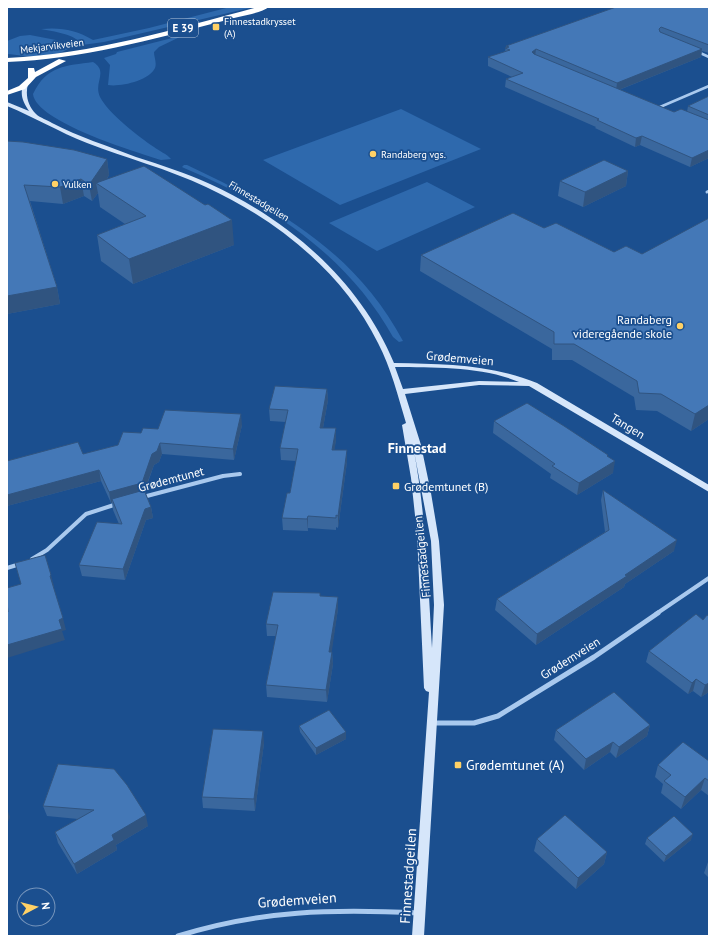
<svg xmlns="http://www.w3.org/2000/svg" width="716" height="943" font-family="'PT Sans',sans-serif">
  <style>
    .green { fill: #2e69ad }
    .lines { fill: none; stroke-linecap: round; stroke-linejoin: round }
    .street-far3 { stroke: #a9c9ee; stroke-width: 2.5 }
    .street-far2 { stroke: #a9c9ee; stroke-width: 3 }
    .street-far1 { stroke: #a9c9ee; stroke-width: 4 }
    .street { stroke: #a9c9ee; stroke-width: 5 }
    .secondary { fill: #d6e6fa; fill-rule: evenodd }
    .highway { fill: #fff; fill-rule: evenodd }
    .wall { fill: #3a679d }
    .shaded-wall { fill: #305480 }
    .building { fill: #4478b7; stroke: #305480 }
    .poi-dot { fill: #ffd166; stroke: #1b4f8f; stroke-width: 1.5 }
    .labels { text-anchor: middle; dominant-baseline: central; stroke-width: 3.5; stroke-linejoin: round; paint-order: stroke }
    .far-poi-label { font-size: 10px; fill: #fff; stroke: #1b4f8f; text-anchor: start }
    .far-street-label { font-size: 10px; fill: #fff; stroke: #1b4f8f }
    .shield { fill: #1b4f8f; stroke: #bbcadd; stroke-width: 1 }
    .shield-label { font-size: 11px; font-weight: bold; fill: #fff }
    .poi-label { font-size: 12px; fill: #fff; stroke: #1b4f8f; text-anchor: end }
    .street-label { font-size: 12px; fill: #fff; stroke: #1b4f8f }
    .quarter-label { font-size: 14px; font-weight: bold; fill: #fff; stroke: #1b4f8f }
    .near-poi-label { font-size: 14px; fill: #fff; stroke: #1b4f8f; text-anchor: start }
    .near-street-label { font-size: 14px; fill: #fff; stroke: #1b4f8f }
  </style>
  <rect width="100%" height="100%" fill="#1b4f8f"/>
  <!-- green -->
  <path class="green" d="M230 7H254L104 42 82 45C74 33 54 32 41 29 61 27 76 30 93 40L149 28Z
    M30 35 56 40 72 47C67 49 63 52 58 54 43 60 22 55 7 54V41L20 36Z
    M184 35 159 47 154 52C154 57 157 63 155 68 149 81 120 87 108 85L110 65 104 58 116 54 117 52Z
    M93 62C109 72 93 82 100 97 108 113 139 137 154 147 159 151 167 154 171 159L161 160C136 152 36 122 33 94 47 65 66 66 93 62Z
    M401 109 481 149 340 205 263 160Z
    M184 165H187C276 207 355 251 403 341L399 342 393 337C347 255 269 203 184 168L182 167Z
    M427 182 475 207 377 251 329 223Z"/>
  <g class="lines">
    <!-- street-far3 -->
    <path class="street-far3" d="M698 52 709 57
      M660 107 709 86"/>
    <!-- street-far2 -->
    <path class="street-far2" d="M707 192 709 191"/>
    <!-- street-far1 -->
    <path class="street-far1" d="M143 497 223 476 240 474
      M32 559 47 550 86 514 117 504
      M7 568 20 564
      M656 614 709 578"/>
    <!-- street -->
    <path class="street" d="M432 723H474L498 716 594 657 658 613
      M178 936C261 910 333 909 419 913"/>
    <!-- secondary -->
    <path class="secondary" d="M24 83 28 84C25 95 28 106 36 114 40 118 48 120 52 123 79 137 108 146 136 157 161 165 186 173 210 184 289 220 360 281 394 363 444 364 489 364 537 383L709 485V492L529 386 479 385 405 394 421 445 431 493 439 541 444 605 424 936H412L429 692 426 691 424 688 417 534 411 478 402 425 406 423C398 396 391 368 378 343 343 272 277 220 206 187 168 169 126 158 87 143 59 132 34 117 7 106V102L29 111C23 102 19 94 24 83ZM395 367C436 368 481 366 519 382L479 381 403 389ZM414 451 431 541 434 605 432 648C428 582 426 516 414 451Z"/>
    <!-- highway -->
    <path class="highway" d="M258 7H269C260 14 235 17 223 21 151 40 81 59 7 62V58C94 54 175 29 258 7Z
      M59 59 66 61 36 77 25 89 7 95V91L19 86 28 78V68H34L35 72Z"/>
  </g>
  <!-- wall -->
  <path class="wall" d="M709 7V53L702 51 701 57 619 90 674 112H687L688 106 709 96V158L690 167 640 145 635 147 595 128 596 127 505 87 506 79 512 77 488 66V57L505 52 506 46Z
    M7 141 107 159 109 175 107 179 234 245 133 284 101 261 97 235 125 224 100 207 98 193 92 201 84 196 63 204 30 201 57 287 60 304 7 314Z
    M628 171 626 186 583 207 558 196 560 181Z
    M421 255 709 419 691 431 657 411 636 410 634 397 572 360H552V349L420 271Z
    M327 389 328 400 323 428H336V440L334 450 347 462 338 528 336 527V530L308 528V531L283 530 282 518 290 493 296 461 281 460 280 448 286 422 270 421 269 409Z
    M494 421 608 457 613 473 577 495 550 478 551 474 493 433Z
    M242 425 234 460 162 454 159 462 154 465 145 491 151 507 153 518 146 520 125 580 82 576 79 565 119 524 113 510 112 503H111L101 481 7 506V461L83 454 118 445 141 433 158 429Z
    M603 490 674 551 625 584 624 587 536 645 495 610 497 599 605 532 601 500Z
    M320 596 338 597V609L331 652H332L333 664 327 702 267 697 266 685 276 636H267L266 624Z
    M709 616V692L701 697 693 691 688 694 646 662 649 651Z
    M650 725 647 736 616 758 610 752 584 770 554 740 556 730Z
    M299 726 346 739 316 755 300 732Z
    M264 743 255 811 203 808 202 797Z
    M709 761V796L701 790 681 809 661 793 663 784 655 777 658 765Z
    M58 764 148 826 116 845 117 850 77 874 58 843 55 832 78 819 47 816 43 806Z
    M647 838 691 840 664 862 645 844Z
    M537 839 607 852 604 864 576 889 534 851Z
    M709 861V878L704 873 708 862Z"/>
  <!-- shaded-wall -->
  <path class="shaded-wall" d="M536 49 535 57 532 52Z
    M702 49 701 57 616 91 617 83Z
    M642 136 640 145 635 147 636 138Z
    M709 150V158L690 167 692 158Z
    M107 159 109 175 102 187 96 183 98 193 92 201 89 185Z
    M628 171 626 186 583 207 585 192Z
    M81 179 84 196 63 204 60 187Z
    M232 220 234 245 133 284 129 259Z
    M57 287 60 304 7 314V296Z
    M327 389 328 400 321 439 320 428Z
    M709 405V419L691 431 695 414Z
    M241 414 242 425 234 460 233 449Z
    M336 428V440L333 461 332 450Z
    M160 443 162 454 159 462 154 465 143 494 112 499V503H111L109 492 152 454Z
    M347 450V462L338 528V516Z
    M608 455 606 467 615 461 613 473 577 495 579 483 607 456Z
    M99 470 101 481 7 506V495Z
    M151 507 153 518 146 520 125 580 123 569 145 509Z
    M308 516V531L307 519Z
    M677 540 674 551 625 584 624 587 536 645 537 634Z
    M51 575 54 586 52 587 50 576Z
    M338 597V609L330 664 329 652Z
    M63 618 66 630 62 631 65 640 7 658V645L59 620Z
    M332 652 333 664 327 702 326 690Z
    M696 679 693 691 688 694 692 683Z
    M709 683V692L701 697 705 685Z
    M650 725 647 736 616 758 619 747Z
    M263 731 264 743 255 811 254 799Z
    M346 732V739L316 755V748Z
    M613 742 610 752 584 770 586 759Z
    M705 778 701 790 681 809 685 797Z
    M7 809 10 817 7 824Z
    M146 815 148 826 116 845 117 850 77 874 74 864 112 835Z
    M693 834 691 840 664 862 666 856Z
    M607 852 604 864 576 889 578 878Z"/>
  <!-- building -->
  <path class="building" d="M616 7H709V45L661 27 659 29 660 32 702 49 617 83 536 49 532 52 534 54 674 112 681 109 709 120V150L692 158 642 136 636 138 597 120 599 119 506 79 523 73 488 57 510 50 505 48 509 47 506 46Z
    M709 96V115L688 106Z
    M7 141 23 142 74 150 107 159 89 185 81 179 60 187 24 185 57 287 7 296Z
    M604 160 628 171 585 192 560 181Z
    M144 166 205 205 208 204 232 220 129 259 97 235 146 216 96 183Z
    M513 213 544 228 556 223 614 252 626 246 642 254 709 218V405L695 414 661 394 639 393 637 381 574 344H554V332L421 255Z
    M275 386 327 389 320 428H336L332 450H347L338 516 336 515V518L308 516 307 519 282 518 287 493H290L298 449 280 448 288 410 269 409Z
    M527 403 564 426 608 455 607 456 615 461 579 483 552 466 555 464 494 421Z
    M165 410 241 414 233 449 160 443 157 451 152 454 142 483 109 492 99 470 7 495V461L78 442 83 454 118 445 123 432 141 433 143 428 158 429Z
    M144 490 151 507 145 509 123 569 79 565 97 522 122 524 112 499Z
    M603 490 677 540 625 575 627 576 537 634 497 599 609 530Z
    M45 555 51 575 50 576 63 618 59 620 62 629 7 645V612H8L7 602V588L21 584 15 563Z
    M273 592 320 593V596L338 597 329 652H332L326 690 266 685 278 625 266 624Z
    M696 614 703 620 707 615 709 616V683L705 685 696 679 692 683 649 651Z
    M614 692 650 725 619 747 613 742 586 759 556 730Z
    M329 710 346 732 316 748 299 726Z
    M213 729 263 731 254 799 202 797Z
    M683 742 709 761V781L705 778 685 797 664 781 671 775 658 765Z
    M58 764 114 769 127 785 146 815 112 835 114 840 74 864 55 832 94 810 43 806Z
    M565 815 607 852 578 878 537 839Z
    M674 816 693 834 666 856 647 838Z"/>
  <!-- markers -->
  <g class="poi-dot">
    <rect x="212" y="23" width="8" height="8" rx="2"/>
    <circle cx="373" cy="154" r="4"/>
    <circle cx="55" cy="184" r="4"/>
    <circle cx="680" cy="326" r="4"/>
    <rect x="392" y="482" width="8" height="8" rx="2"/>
    <rect x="454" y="761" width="8" height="8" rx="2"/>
  </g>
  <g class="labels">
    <!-- far-poi labels -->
    <g class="far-poi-label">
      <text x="224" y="21">Finnestadkrysset<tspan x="224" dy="12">(A)</tspan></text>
      <text x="381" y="154">Randaberg vgs.</text>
      <text x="63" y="184">Vulken</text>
    </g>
    <!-- far-street labels -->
    <g class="far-street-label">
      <text transform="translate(52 46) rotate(-7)">Mekjarvikveien</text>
      <text transform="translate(259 201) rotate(31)">Finnestadgeilen</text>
    </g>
    <!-- shield labels -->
    <rect class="shield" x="168" y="19" width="30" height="18" rx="3"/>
    <g class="shield-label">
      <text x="183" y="28">E 39</text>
    </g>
    <!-- poi labels -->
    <g class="poi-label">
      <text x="672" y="319">Randaberg<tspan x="672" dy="14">videregående skole</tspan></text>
      <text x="404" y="486" text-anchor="start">Grødemtunet (B)</text>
    </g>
    <!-- street labels -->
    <g class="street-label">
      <text transform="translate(460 358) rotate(5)">Grødemveien</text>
      <text transform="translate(628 426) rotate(31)">Tangen</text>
      <text transform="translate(171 479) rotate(-15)">Grødemtunet</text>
      <text transform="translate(422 557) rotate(-96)">Finnestadgeilen</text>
      <text transform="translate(570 658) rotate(-32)">Grødemveien</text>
    </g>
    <!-- quarter labels -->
    <g class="quarter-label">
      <text x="417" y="448">Finnestad</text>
    </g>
    <!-- near-poi labels -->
    <g class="near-poi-label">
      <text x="466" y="765">Grødemtunet (A)</text>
    </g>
    <!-- near-street labels -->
    <g class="near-street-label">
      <text transform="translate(408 876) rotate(-86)">Finnestadgeilen</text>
      <text transform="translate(297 900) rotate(-4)">Grødemveien</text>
    </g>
  </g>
  <!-- border -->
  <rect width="716" height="943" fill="none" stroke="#ffffff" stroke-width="16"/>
  <!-- north arrow -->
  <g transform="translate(36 907) rotate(83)"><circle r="19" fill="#1b4f8f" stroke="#7695bc"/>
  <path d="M0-3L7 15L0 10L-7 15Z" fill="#ffd166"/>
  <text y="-6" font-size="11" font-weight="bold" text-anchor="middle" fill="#ffffff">N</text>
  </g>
</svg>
